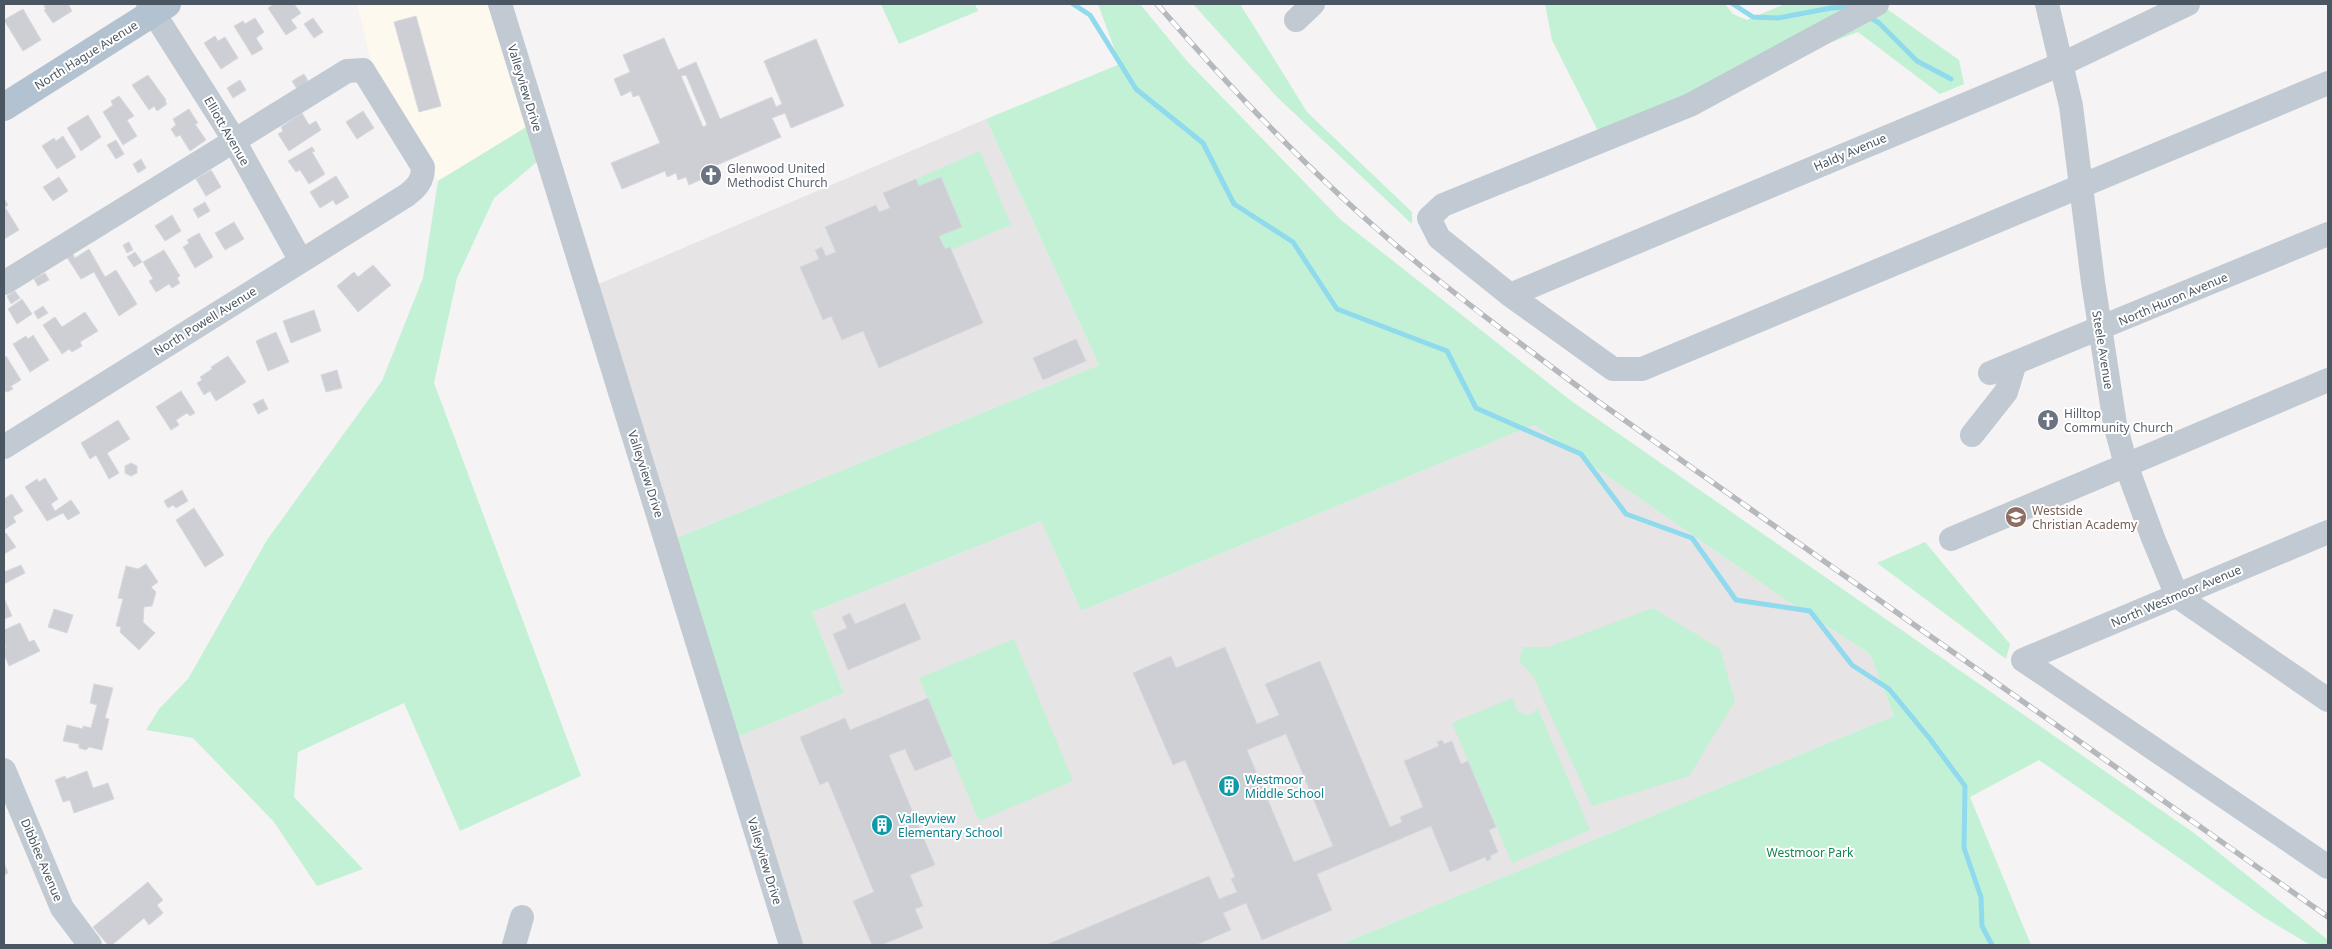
<svg xmlns="http://www.w3.org/2000/svg" width="2332" height="949" font-family="'Noto Sans',sans-serif">
  <style>
    .commercial { fill: #fdf9ef }
    .education { fill: #e6e4e5 }
    .green { fill: #c3f1d5 }
    .lines { fill: none; stroke-linecap: round; stroke-linejoin: round }
    .stream { stroke: #90daee; stroke-width: 5 }
    .building { fill: #cdcfd5; stroke: #d7d9de; fill-rule: evenodd }
    .minor { stroke: #c1cad2; stroke-width: 24 }
    .major { stroke: #b3c2d1; stroke-width: 28 }
    .rail-casing { stroke: #b5b8bd; stroke-width: 5.5 }
    .rail { stroke: #fff; stroke-width: 4; stroke-dasharray: 11; stroke-linecap: butt }
    .labels { text-anchor: middle; dominant-baseline: central; stroke-width: 4; stroke-linejoin: round; paint-order: stroke }
    .street-label { font-size: 12px; fill: #4a5661; stroke: #fff }
    .worship-label { font-size: 12px; fill: #5b616d; stroke: #fff; text-anchor: start }
    .education-label { font-size: 12px; fill: #785e54; stroke: #fff; text-anchor: start }
    .culture-label { font-size: 12px; fill: #0d838f; stroke: #fff; text-anchor: start }
    .park-label { font-size: 12px; fill: #17864f; stroke: #fff }
  </style>
  <rect width="100%" height="100%" fill="#f5f3f3"/>
  <!-- commercial -->
  <path class="commercial" d="M357 4H500L536 121 438 181 372 66Z"/>
  <!-- education -->
  <path class="education" d="M986 119 1099 365 667 542 587 289Z
    M1534 425 1786 600 1870 654 1894 716 1339 945H791L728 741 844 693 812 612 1041 521 1081 611Z"/>
  <!-- green -->
  <path class="green" d="M881 4H975L978 11 899 44Z
    M1098 4H1140L1186 60 1341 220 1570 400 2194 833 2328 940V945H2310L2262 916 2039 760 1970 797 2031 945H1339L1894 716 1870 654 1786 600 1534 425 1081 611 1041 521 812 612 844 693 728 741 667 542 1099 365 986 119 1120 64Z
    M1193 4H1240L1307 112 1412 212V224L1278 98Z
    M1545 4H1725L1733 14 1747 20 1785 4H1880L1959 60 1964 84 1940 94 1858 32 1598 131 1552 40Z
    M536 121 545 155 494 198 457 278 434 383 581 776 460 831 404 703 298 752 294 797 363 869 317 886 274 822 193 738 146 730 159 709 188 679 267 540 382 381 423 278 438 181Z
    M980 151 1011 225 951 250 945 249 916 179Z
    M1925 542 2010 644 2006 659 1877 563Z
    M1653 608 1720 649 1735 701 1689 776 1592 806 1533 676 1519 661 1523 647H1548Z
    M1014 639 1073 781 979 821 919 678Z
    M1514 697C1514 708 1517 713 1528 715L1538 709 1590 830 1512 863 1452 723Z"/>
  <g class="lines">
    <!-- stream -->
    <path class="stream" d="M1073 4 1090 15 1136 89 1203 143 1234 204 1293 242 1337 309 1447 351 1476 408 1581 454 1626 514 1692 538 1736 600 1810 611 1852 665 1889 689 1930 739 1965 786 1964 848 1981 897 1982 926 1992 945
      M1733 4 1753 17 1778 18 1831 8 1850 7
      M1869 17 1879 23 1917 61 1951 79"/>
  </g>
  <!-- building -->
  <path class="building" d="M48 4H68L72 11 53 23 44 10 46 9 44 6Z
    M274 4H294L301 13 291 20 297 28 286 35 268 8Z
    M23 9 41 40 23 51 4 20Z
    M416 16 441 106 419 112 394 22Z
    M255 18 264 32 256 38 263 49 252 55 234 26 243 21 245 24Z
    M313 18 323 32 314 38 304 24Z
    M215 36 218 41 225 37 238 58 221 69 204 43Z
    M664 38 678 70 696 62 720 119 772 97 776 107 782 104 764 61 816 39 844 106 791 128 785 113 772 118 781 137 708 169 711 175 689 185 686 177 678 180 676 173 667 177 665 171 622 189 611 163 660 143 639 95 633 97 631 91 621 96 614 79 630 72 623 55ZM686 75 707 125 703 127 681 76Z
    M304 74 308 81 297 89 292 81Z
    M148 75 166 100 165 101 167 104 157 111 154 106 149 110 132 85Z
    M240 80 246 90 233 98 227 88Z
    M119 96 134 116 127 120 137 136 123 145 103 112 113 105 111 101Z
    M189 109 198 123 195 124 206 140 190 151 180 135 176 137 171 129 176 125 173 119Z
    M363 111 374 128 357 139 346 122Z
    M302 113 309 125 316 121 321 130 289 151 278 134 283 131 281 127Z
    M88 115 101 137 81 151 67 128Z
    M63 136 76 157 57 169 42 146 54 138 56 141Z
    M116 140 124 154 116 159 107 145Z
    M312 147 315 151 312 152 325 174 309 184 300 170 296 172 288 161Z
    M141 159 146 168 138 173 133 164Z
    M211 170 221 187 206 196 196 179Z
    M336 176 349 197 336 205 333 200 320 208 310 192Z
    M59 177 68 191 53 201 43 187Z
    M941 177 962 227 939 236 945 249 950 247 983 323 879 368 863 331 842 340 831 316 823 320 800 267 819 259 815 250 822 247 826 256 836 252 825 227 876 205 879 212 890 208 883 193 916 179 919 186Z
    M4 198 8 205 5 207 19 230 4 239Z
    M205 202 210 211 198 218 193 209Z
    M172 215 181 231 165 241 155 226Z
    M234 222 244 239 225 250 215 233Z
    M199 233 213 257 195 268 183 247 189 243 187 240Z
    M129 242 133 250 127 253 123 245Z
    M89 249 105 277 116 270 137 304 119 316 94 272 81 279 66 256 72 253 75 258Z
    M164 250 180 276 177 278 180 283 172 288 169 284 156 292 149 281 153 279 143 262Z
    M135 252 142 262 134 267 127 257Z
    M373 265 391 285 358 312 337 286 354 272 358 277Z
    M45 273 49 280 38 286 34 279Z
    M15 291 20 298 11 304 7 296Z
    M22 299 32 314 17 324 8 309Z
    M43 306 48 313 38 319 34 312Z
    M314 310 321 331 291 343 283 321Z
    M85 312 98 331 80 342 82 346 72 352 69 349 62 354 43 325 55 317 62 327Z
    M276 332 289 362 268 371 256 341Z
    M33 335 49 360 30 372 13 344 26 336 28 339Z
    M1076 339 1086 361 1043 380 1033 358Z
    M6 356 21 380 11 386 13 389 7 392 4 390V358Z
    M228 356 246 382 216 401 210 391 204 395 197 383 202 380 200 377 212 369 211 367Z
    M337 370 342 388 326 392 321 375Z
    M181 391 195 413 190 416 187 413 176 420 179 425 171 430 156 407Z
    M263 399 268 409 258 414 253 404Z
    M118 420 130 439 107 453 119 473 109 479 96 455 90 459 81 443Z
    M131 463 137 466V473L131 476 125 473V466Z
    M45 478 58 499 51 504 55 511 71 500 80 513 68 520 63 513 47 521 25 487 37 479 39 482Z
    M182 490 188 501 176 508 173 505 168 508 164 501Z
    M12 494 23 511 13 517 16 522 5 529 4 499Z
    M194 508 224 555 205 567 176 520Z
    M6 533 16 547 4 554V535Z
    M146 564 158 582 151 587 156 592 152 606 144 607 143 622 155 633 139 650 120 632 121 627 116 626 123 599 118 598 126 566 138 569Z
    M21 565 25 573 4 584V572Z
    M4 598 12 616 4 619Z
    M905 603 921 639 848 670 833 634 847 628 842 617 850 613 855 624Z
    M54 609 73 615 67 633 48 627Z
    M20 623 29 642 34 640 40 651 9 666 4 654V648L6 647 4 641V630Z
    M1225 647 1257 724 1279 715 1265 684 1320 661 1390 827 1402 822 1400 817 1423 807 1404 761 1439 746 1437 742 1442 740 1444 744 1452 741 1461 764 1468 761 1496 827 1489 830 1498 852 1490 856 1491 859 1487 861 1485 857 1450 872 1431 826 1317 874 1332 910 1262 940 1246 903 1223 913 1231 930 1196 945H1046L1209 876 1219 899 1237 892 1231 879 1235 877 1185 760 1173 765 1133 673 1171 656 1176 668ZM1286 734 1333 846 1294 862 1247 750Z
    M94 684 113 688 105 718 109 719 102 750 89 747 86 750 79 748V744L63 741 67 725 83 729V726L91 728 97 705 90 703Z
    M928 698 952 756 915 771 905 749 889 755 935 865 910 875 923 906 915 909 923 928 881 945H872L853 901 874 892 828 781 820 785 800 737 845 718 850 730Z
    M87 771 93 788 108 783 114 799 74 813 70 800 63 802 55 780 65 776 66 779Z
    M4 863 8 873 4 875Z
    M148 882 163 900 157 905 163 913 149 925 144 918 112 945H108L93 927Z"/>
  <g class="lines">
    <!-- minor -->
    <path class="minor" d="M148 4 228 130 301 261
      M500 4 791 945
      M1877 4 1690 105 1443 205 1429 218 1439 238 1510 295 1613 369H1642L2328 83
      M2047 4 2071 106 2093 282 2115 424 2126 465 2153 538 2177 596 2328 700
      M1296 20 1313 4
      M4 283 347 71 363 70 423 167C423 181 417 187 407 195L4 447
      M1510 295 2062 64 2188 4
      M1990 373 2328 234
      M1972 435 2006 392 2015 363
      M1951 539 2328 380
      M2023 660 2328 867
      M2023 660 2328 532
      M4 770 62 908 90 945
      M514 945 522 917"/>
    <!-- major -->
    <path class="major" d="M4 107 167 4"/>
    <!-- rail casing -->
    <g class="rail-casing">
      <path id="rail" d="M1157 4C1235 94 1318 181 1410 257 1470 307 1533 353 1596 400L2328 917"/>
    </g>
    <!-- rail -->
    <use href="#rail" class="rail"/>
  </g>
  <!-- icons -->
  <defs>
    <g id="church-disc" transform="scale(1.125)"><circle r="9.5" fill="#6b7280" stroke="#fff"/><path d="M-1.2-6h2.4v3.5h3.3v2.4h-3.3V6h-2.4V-.1h-3.3v-2.4h3.3Z" fill="#fff"/></g>
    <g id="school-disc" transform="scale(1.125)"><circle r="9.5" fill="#8d6e63" stroke="#fff"/><path d="M0-5L7-2L0 1L-7-2ZM-4 1L0 2.5L4 1V4Q0 6-4 4Z" fill="#fff"/></g>
    <g id="building-disc" transform="scale(1.125)"><circle r="9.5" fill="#0f9aa8" stroke="#fff"/><path d="M-4-6H4V6H1V3H-1V6H-4ZM-2.5-4.3h1.7v1.8h-1.7ZM.8-4.3h1.7v1.8H.8ZM-2.5-1h1.7V.8h-1.7ZM.8-1h1.7V.8H.8Z" fill="#fff"/></g>
  </defs>
  <g fill-rule="evenodd">
    <use href="#church-disc" x="711" y="175"/>
    <use href="#church-disc" x="2048" y="420"/>
    <use href="#school-disc" x="2016" y="517"/>
    <use href="#building-disc" x="1229" y="786"/>
    <use href="#building-disc" x="882" y="825"/>
  </g>
  <g class="labels">
    <!-- street labels -->
    <g class="street-label">
      <text transform="translate(86 55) rotate(-32)">North Hague Avenue</text>
      <text transform="translate(525 88) rotate(73)">Valleyview Drive</text>
      <text transform="translate(227 131) rotate(60)">Elliott Avenue</text>
      <text transform="translate(1850 152) rotate(-23)">Haldy Avenue</text>
      <text transform="translate(2173 299) rotate(-23)">North Huron Avenue</text>
      <text transform="translate(205 321) rotate(-32)">North Powell Avenue</text>
      <text transform="translate(2103 350) rotate(81)">Steele Avenue</text>
      <text transform="translate(646 474) rotate(72)">Valleyview Drive</text>
      <text transform="translate(2176 596) rotate(-23)">North Westmoor Avenue</text>
      <text transform="translate(42 860) rotate(67)">Dibblee Avenue</text>
      <text transform="translate(765 861) rotate(73)">Valleyview Drive</text>
    </g>
    <!-- worship labels -->
    <g class="worship-label">
      <text x="727" y="168">Glenwood United<tspan x="727" dy="14">Methodist Church</tspan></text>
      <text x="2064" y="413">Hilltop<tspan x="2064" dy="14">Community Church</tspan></text>
    </g>
    <!-- education labels -->
    <g class="education-label">
      <text x="2032" y="510">Westside<tspan x="2032" dy="14">Christian Academy</tspan></text>
    </g>
    <!-- culture labels -->
    <g class="culture-label">
      <text x="1245" y="779">Westmoor<tspan x="1245" dy="14">Middle School</tspan></text>
      <text x="898" y="818">Valleyview<tspan x="898" dy="14">Elementary School</tspan></text>
    </g>
    <!-- park labels -->
    <g class="park-label">
      <text x="1810" y="852">Westmoor Park</text>
    </g>
  </g>
  <!-- border -->
  <rect width="2332" height="949" fill="none" stroke="#4a5661" stroke-width="10"/>
</svg>
